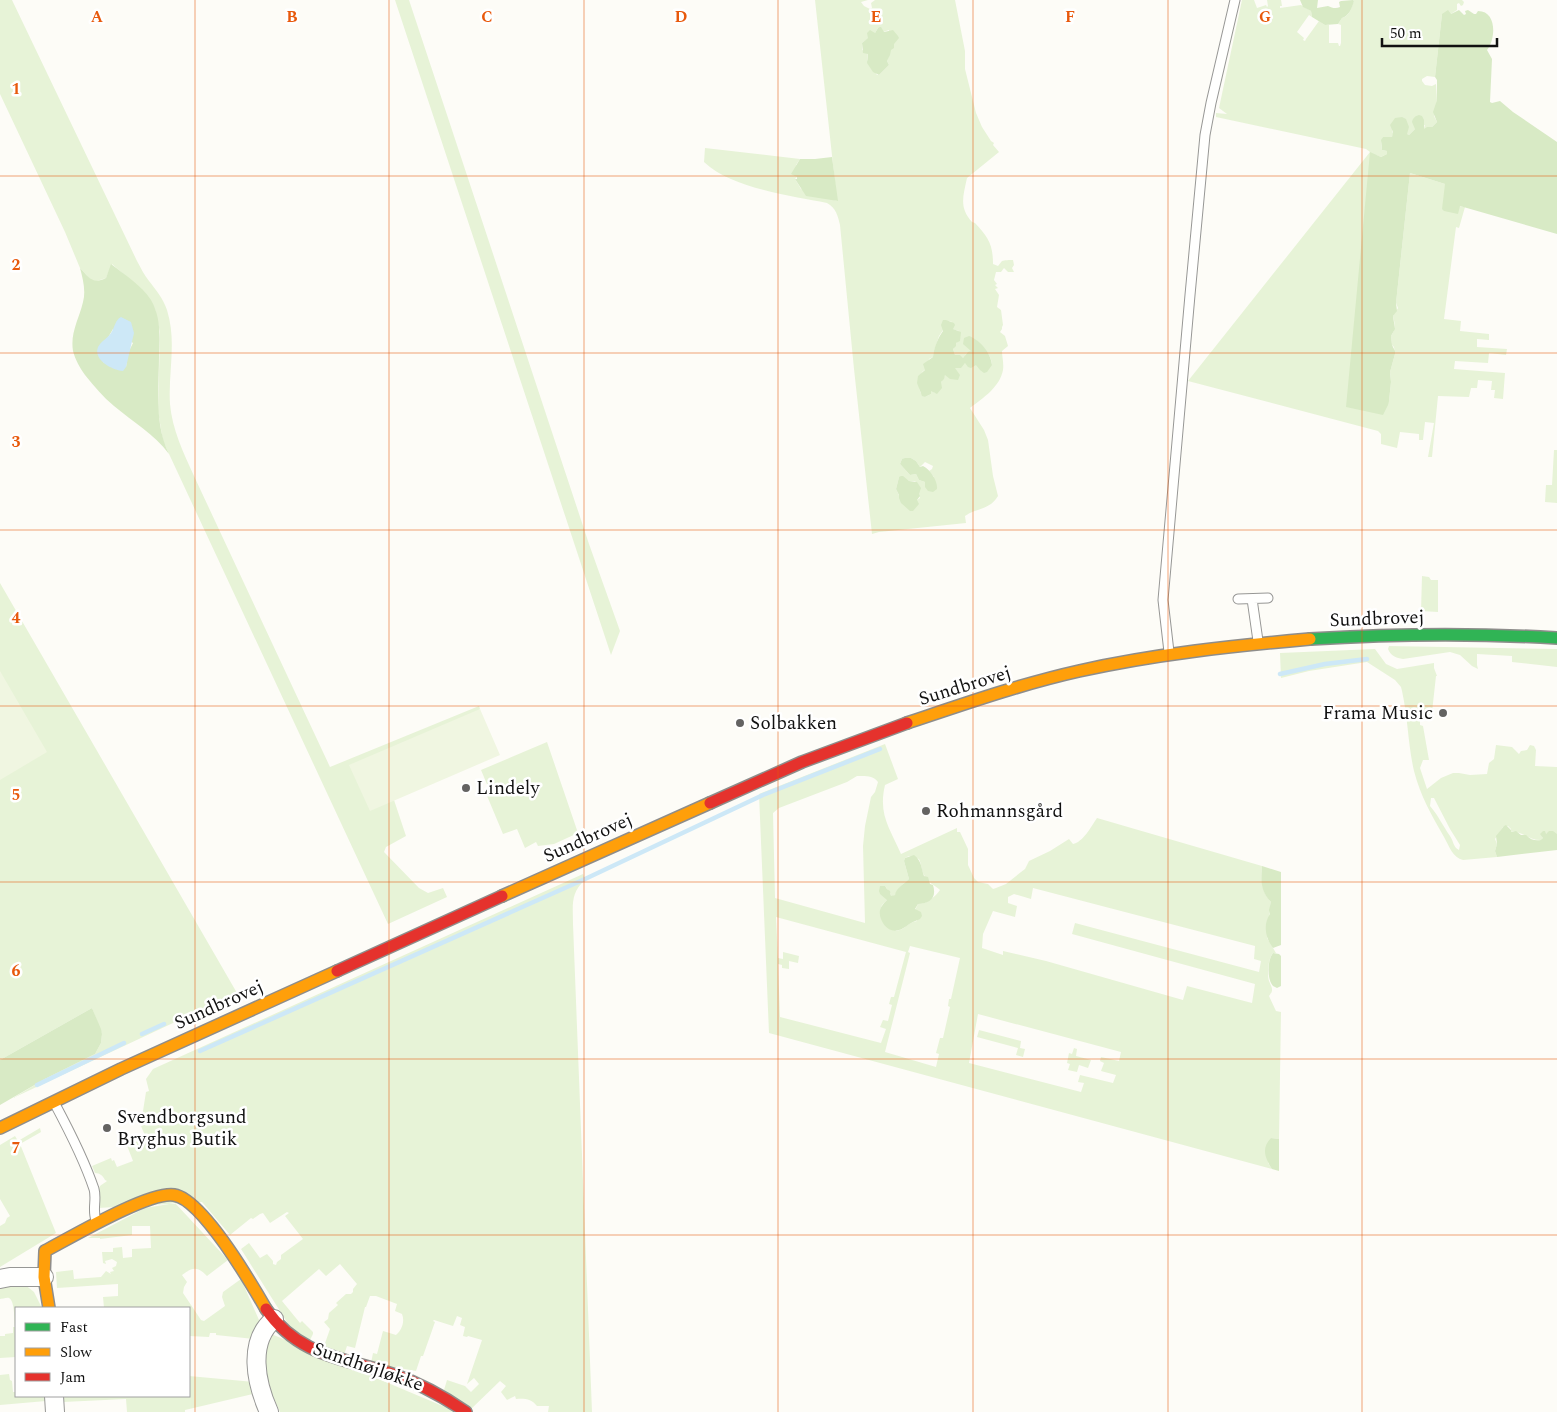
<svg xmlns="http://www.w3.org/2000/svg" width="1557" height="1412" font-family="Spectral,serif">
  <style>
    .green { fill: #e7f3d7; fill-rule: evenodd }
    .forest { fill: #d8eac5; fill-rule: evenodd }
    .pitch { fill: #f0f6e1 }
    .water { fill: #cde8f7 }
    .lines { fill: none; stroke-linecap: round; stroke-linejoin: round }
    .stream { stroke: #cde8f7; stroke-width: 4.5 }
    .lane-casing { stroke: #979795; stroke-width: 11 }
    .street-casing { stroke: #979795; stroke-width: 20 }
    .fast-casing { stroke: #8e8d8b; stroke-width: 14 }
    .slow-casing { stroke: #8e8d8b; stroke-width: 14 }
    .jam-casing { stroke: #8e8d8b; stroke-width: 14 }
    .lane { stroke: #fffffe; stroke-width: 9 }
    .street { stroke: #fffffe; stroke-width: 18 }
    .fast { stroke: #30b455; stroke-width: 11 }
    .slow { stroke: #ff9f0a; stroke-width: 11 }
    .jam { stroke: #e5322d; stroke-width: 11 }
    .grid { fill: none; stroke: #e8590c; stroke-width: 1; stroke-opacity: 0.55 }
    .poi-dot { fill: #646362; stroke: #fff; stroke-width: 2 }
    .labels { text-anchor: middle; dominant-baseline: central; stroke-width: 5; stroke-linejoin: round; paint-order: stroke }
    .street-label { font-size: 19px; fill: #111; stroke: #fff }
    .poi-label { font-size: 19px; fill: #111; stroke: #fff; text-anchor: start }
    .grid-label { font-size: 16px; text-anchor: middle; font-weight: bold; fill: #e8590c; stroke: #fff; stroke-width: 5; stroke-linejoin: round; paint-order: stroke }
  </style>
  <rect width="100%" height="100%" fill="#fdfcf7"/>
  <!-- green -->
  <path class="green" d="M0 0H12L137 261C141 268 144 275 149 281 156 290 163 298 167 310 177 342 168 372 170 404 172 429 184 454 194 476L330 767 479 706 480 709 370 810 394 800 406 836 386 847 384 852 419 888 428 893 443 888 447 897 388 924 163 441 158 411 160 332 155 309 144 292 112 264 106 278 97 281H92L80 268 65 232 0 94Z
    M395 0H409L589 544 620 631 611 655Z
    M815 0H868L861 2 864 6 870 9 872 8 871 3 875 0H955L965 51V69L976 113 982 127 991 141 994 143 993 145 999 152 967 178C963 197 959 207 972 222L975 223C988 237 993 244 993 264L998 266 1002 261C1004 260 1010 260 1013 260L1014 265 1012 268 1014 272H1008L1004 268 1001 272H996L994 280 997 284 995 285 998 288 995 289 999 295 997 307 1001 310 1003 325 1002 327V329L1000 332 1005 336 1008 346 1002 351C1002 357 1004 363 1003 370 1000 387 983 398 970 408L984 430 988 440 993 476 998 496C990 510 976 508 965 516L966 523 879 532 872 534 854 369 840 225C838 216 836 208 827 203 791 196 731 188 704 162L705 148 800 159 796 165 795 175 797 177 795 179 801 189 837 201ZM878 28 883 32 889 30C890 41 892 51 887 61L889 65 879 75H877L867 60 868 53 862 50V43L875 33ZM949 321 952 322V329L959 331 960 336 953 349 955 355 963 358 965 357 966 354 972 351 976 340C983 348 991 353 992 365H976L965 363 954 367 945 375 935 393 931 390V394L925 397C916 392 920 381 922 372L926 369 929 359 933 357 934 351 939 336ZM911 458 916 461 920 467 925 462 933 466 932 469 929 471 934 477 925 482 919 480 916 474 910 475 900 464 902 459ZM899 477 909 481H915C925 492 916 488 920 498L917 500 915 508C900 507 902 500 896 489Z
    M1242 0H1254L1257 8 1266 5 1267 7 1268 6 1267 0H1281L1282 6H1280V8L1301 5 1311 11 1312 17 1309 15 1297 32 1304 38 1303 40 1305 41 1306 39 1319 21 1325 25H1329V43H1338L1339 46H1340L1341 43V25L1338 24 1342 18C1350 16 1351 8 1354 1L1353 0H1462L1464 2 1463 5 1461 6 1459 3 1457 4V10L1451 14H1442L1435 77 1427 76 1422 79V81L1425 85 1432 86 1436 84 1437 100 1434 116 1437 122 1432 127 1423 131 1425 125 1415 129 1409 135 1392 129 1393 134 1392 137H1383L1381 143 1382 150 1387 151V154L1381 157 1376 155 1389 401 1391 382 1390 372 1395 354 1394 347 1392 345 1391 336C1396 329 1395 324 1393 316L1398 308 1396 303 1410 173 1445 184 1459 206 1465 207 1459 228 1456 227 1444 319 1461 321 1460 331 1489 334V340L1477 339V347L1507 349 1506 355 1489 353 1488 363 1455 361 1454 369 1505 373 1503 399 1494 398 1495 390H1491L1492 381 1478 380 1477 388H1471L1469 397 1438 396 1432 457H1428L1434 423 1425 422 1423 440H1419V434L1400 432 1397 448 1381 444V434L1378 431 1188 381 1370 152 1366 149 1216 117V113L1227 114 1219 108Z
    M1554 450H1557V503L1545 502 1546 485H1552Z
    M1422 576 1429 577 1431 580H1438V612L1421 611Z
    M0 583 237 993 13 1098 45 1079 95 1054 101 1043 102 1034 92 1008 0 1060Z
    M1389 646 1557 649V667L1512 662V656L1477 654V665L1478 669 1472 666 1460 655 1450 652 1403 659C1396 658 1391 656 1388 649Z
    M1375 649 1386 664 1397 669 1434 663V668L1437 676H1436L1431 721 1420 714V725L1423 726 1429 760H1423L1420 768 1427 789 1441 778 1453 773H1459L1470 775 1487 774 1489 763 1494 759 1496 745 1512 747 1519 754 1521 751 1527 750 1530 745 1534 746 1536 750 1535 766 1557 767V834L1548 833 1542 836 1543 838 1542 840C1529 841 1519 829 1511 832V829L1508 826 1503 827 1495 839 1497 844 1495 851 1497 857 1463 860C1453 858 1449 846 1444 837 1432 816 1420 795 1414 771 1408 745 1408 718 1402 691L1401 687 1395 680 1367 662 1309 671 1281 678 1280 653ZM1431 798H1434L1450 829 1460 845 1459 850C1453 847 1454 842 1450 836 1443 826 1438 815 1430 806Z
    M547 742 578 833 554 844 538 846 536 842 525 848 517 829 503 834 485 791 489 789 481 770Z
    M885 744 898 779 885 785C878 815 890 828 901 854L957 828V832H960L968 849V865L974 878 978 882 988 884 993 889 996 888 1006 884 1021 872 1025 869 1029 861 1050 851 1069 839 1073 844C1083 842 1091 827 1097 818L1262 866C1261 880 1261 891 1271 902L1267 938 1276 953H1273C1268 959 1267 974 1269 981 1272 988 1274 990 1269 996L1276 1011 1281 1012 1279 1139 1271 1138 1268 1163 1272 1169 769 1033 759 794ZM857 776C865 776 873 775 878 782L875 792 871 797 865 826 863 846 865 923 775 898 773 813 779 808 847 782ZM909 856 919 859C922 866 921 870 924 875 928 883 935 885 940 890 936 896 927 904 918 904L915 910 917 921C909 922 904 930 896 931L880 911 882 905 887 900 885 886 891 894V897L895 895 900 887 909 879 904 861 905 858ZM1033 888 1255 946 1254 959 1261 961 1259 972 1075 923 1072 934 1255 984 1252 1003 1187 986 1183 1000 1046 961 1003 951V955L982 948 983 934 993 911 1015 917 1017 906 1008 903V897L1014 894 1031 899ZM776 917 906 952 894 997H891L889 1004 892 1005 888 1021 883 1020 880 1027 886 1029 881 1043 780 1017 778 964 782 965V968L789 969V961L798 963 799 956 783 952V959L778 958ZM910 946 960 958 951 999H949L948 1006 950 1007 943 1038H940L936 1053 939 1054 936 1067 885 1052 910 953 908 952ZM978 1014 1121 1052 1119 1061 1101 1057 1100 1061 1104 1063 1101 1071 1116 1075 1113 1083 1080 1075 1078 1082 1084 1083 1081 1092 969 1063Z
    M583 874 585 880C570 893 573 906 573 924L592 1412H548L549 1406H537C532 1399 524 1398 516 1399L515 1396 507 1400 501 1392 506 1386 500 1381 470 1410 444 1390 447 1380 465 1386 471 1392 479 1384 474 1378 467 1384 482 1340 468 1336 467 1337 463 1336 465 1327 460 1325 462 1318 457 1316 453 1326 434 1320 433 1321 435 1322 423 1356H421L416 1371 371 1363 373 1353 377 1354 383 1331 396 1335C402 1330 405 1321 402 1314L395 1311 397 1304 376 1296H370L366 1307H365L355 1348 347 1346 344 1355 323 1349 330 1329 324 1322 328 1319 329 1313 338 1305 336 1303 346 1294H351L353 1292V1289L357 1284 340 1264 326 1276 319 1269 282 1301 300 1323 302 1321 313 1332V1334L309 1342 290 1327 241 1249 249 1243 260 1258 267 1254 273 1261V1264L276 1265 277 1262 281 1259V1255L303 1239 285 1216 289 1213 287 1212 270 1223 263 1213 260 1214 253 1219 251 1218 230 1235 202 1202 98 1208C99 1203 98 1189 100 1186 102 1184 105 1183 107 1181L105 1180C103 1176 100 1173 95 1173L92 1166 111 1158 112 1161 114 1160 117 1167 133 1161 126 1143 128 1145 146 1138 141 1126 146 1124 143 1111 146 1092 149 1091 146 1079 153 1069Z
    M979 1030 1021 1041 1020 1048 1025 1049 1023 1057 1016 1055 1018 1048 977 1037Z
    M1074 1048 1077 1049 1076 1056 1091 1060 1088 1068 1079 1065 1077 1072 1068 1070 1070 1064 1067 1063 1069 1053 1072 1054Z
    M40 1128 41 1132 20 1144 56 1233 0 1267V1226L5 1223 7 1218 10 1216 0 1199V1145L15 1136 18 1141Z
    M175 1203 228 1260 207 1276C197 1266 193 1267 182 1275L187 1282 184 1287 183 1293 201 1320 204 1321 225 1306 222 1297 223 1292 241 1279 259 1320 262 1322 254 1339 216 1335V1333H210L209 1337 189 1336V1308H104L103 1297 118 1296V1284L57 1288 56 1272 73 1270 74 1279 101 1277 106 1271 111 1274 110 1272 114 1271 112 1268 116 1266 117 1262 112 1259 105 1261 106 1264 103 1263 102 1252H113V1248L122 1247 123 1258 132 1257V1249L151 1248 150 1226H132V1235L100 1239V1238H88L145 1208Z
    M24 1284 34 1292 42 1308H16V1357L0 1358V1336H5V1334L13 1333V1327H15C14 1320 15 1301 9 1298 7 1297 2 1299 0 1299V1285Z
    M269 1333 457 1412H280L271 1392 266 1391 263 1379 267 1334Z
    M9 1374 10 1380 12 1381 13 1392H16V1396H46V1401L0 1405V1375Z
    M189 1376 254 1382 257 1393 185 1410V1412H127L126 1399 63 1402V1396H189Z"/>
  <!-- forest -->
  <path class="forest" d="M1300 0H1318L1317 8 1328 6C1332 8 1336 9 1340 7L1339 2 1341 1 1353 0 1354 1C1352 8 1349 16 1342 18L1338 24 1325 25 1312 17 1311 11 1303 7Z
    M1448 10 1451 14 1459 10 1464 15 1466 14 1465 11 1468 10 1474 14H1476L1478 11C1497 11 1496 39 1487 50L1492 59 1490 102 1492 103 1500 101 1513 112 1557 142V234L1460 206 1458 214 1444 211 1442 209 1445 184 1410 173 1396 303 1397 311 1393 316 1395 329 1391 336 1392 345 1395 351V354L1390 372 1391 382 1389 401 1388 405 1383 415 1346 407 1370 152 1381 157 1387 154V151L1382 150 1381 140 1383 137H1392L1393 132 1390 125 1395 118 1402 117 1406 119 1409 127 1407 134 1409 135 1415 129 1412 122C1413 118 1415 116 1419 115L1422 116 1424 120V129L1427 127H1432L1437 122 1433 112 1437 100V80L1435 77 1442 14Z
    M880 27H881L884 32 893 30 898 36 899 38 894 44V48L891 50 890 55 887 61 889 65 879 75 873 72 867 63 868 54 863 53 862 43 868 38 867 33 870 30 875 33 878 28Z
    M832 157 838 201 806 196 795 179H797V177L791 174 800 159H815Z
    M111 264C125 275 141 285 151 300 161 317 160 337 159 356 159 390 154 423 169 454 154 434 133 422 114 406 103 397 94 386 85 375 80 368 75 359 73 351 70 333 79 319 83 302 86 291 83 279 80 268 89 277 92 285 106 278ZM113 329 133 343 128 353 126 367 108 365 103 362 101 344 106 341Z
    M943 320H946L954 323 955 325 953 329 961 332 960 341 956 343V346L953 349 955 355H960L963 358 968 352 971 351 963 344 964 338 969 336C980 340 991 353 992 365L987 372 984 373 980 370 976 365 971 368 968 367 965 363 961 368H955L960 375 958 380 950 379 945 375 944 379 941 382 942 388 937 394 931 391V394L925 397 922 396 917 383 918 376 925 370 923 364 933 357C934 347 938 338 943 331L941 325Z
    M905 458H911L916 461 920 467 923 466C930 469 938 481 937 489L933 492 928 491 925 487V482L919 480 916 474 910 475 900 464 902 459Z
    M901 476H903L909 481 917 482 921 488 919 494 920 496 917 500 919 504 913 511H910L901 503 899 498V495L896 489 899 477Z
    M1506 825 1511 830V832L1516 831 1521 835H1526C1531 840 1535 841 1541 840L1543 838 1540 834 1543 831H1545L1546 834 1549 831H1553L1557 834V850L1497 857 1495 851 1497 844 1496 836 1504 826Z
    M914 855C922 861 921 868 924 876L928 877 930 884 933 885C937 898 930 903 918 904L915 909 921 912 922 916 920 919C918 920 915 921 913 922 908 924 904 929 899 930 888 934 878 920 880 910 881 906 884 903 887 900L880 894 879 891 880 886H885L887 889 890 891 891 896 895 895C896 888 904 884 909 879L904 861 905 858Z
    M1262 866 1281 872V945L1273 948C1265 938 1263 924 1270 914L1269 910 1271 902C1260 890 1261 881 1262 866Z
    M1273 953 1279 954 1281 956V986L1277 988 1273 986C1267 979 1267 961 1273 953Z
    M92 1008 101 1029 102 1034 101 1043 95 1054 45 1079 0 1105V1060Z
    M1271 1138 1279 1139V1171L1272 1169C1265 1158 1261 1148 1271 1138Z"/>
  <!-- pitch -->
  <path class="pitch" d="M0 671 47 752 0 780Z
    M480 709 500 755 370 811 349 765Z"/>
  <!-- water -->
  <path class="water" d="M121 317 131 322 134 333 126 367 123 371C112 370 93 360 98 347 101 341 108 338 111 333 115 327 115 320 121 317Z"/>
  <g class="lines">
    <!-- stream -->
    <path class="stream" d="M1280 674 1325 664 1367 659
      M142 1034 164 1024
      M200 1051 585 879 763 795 880 749
      M37 1085 124 1043"/>
    <!-- lane casing -->
    <g class="lane-casing">
      <path id="lane" d="M1238 599 1268 598
        M1252 599 1258 641
        M1169 652 1163 600 1190 295 1205 135 1211 103 1235 0
        M55 1104C70 1132 84 1159 94 1189 97 1199 92 1210 96 1220"/>
    </g>
    <!-- street casing -->
    <g class="street-casing">
      <path id="street" d="M0 1279 10 1277H44
        M54 1396 55 1412
        M269 1412C256 1383 247 1342 274 1319"/>
    </g>
    <!-- fast casing -->
    <g class="fast-casing">
      <path id="fast" d="M1310 639C1392 634 1474 633 1557 638"/>
    </g>
    <!-- slow casing -->
    <g class="slow-casing">
      <path id="slow" d="M907 723C964 704 1021 684 1079 671 1155 654 1232 646 1310 639
        M502 896 710 803
        M0 1128 121 1069 337 971
        M49 1308 44 1277 45 1251C70 1238 149 1191 174 1195 202 1199 251 1283 266 1309"/>
    </g>
    <!-- jam casing -->
    <g class="jam-casing">
      <path id="jam" d="M710 803 802 762 907 723
        M337 971 502 896
        M266 1309C299 1357 345 1358 395 1375 421 1384 444 1397 466 1412"/>
    </g>
    <!-- lane -->
    <use href="#lane" class="lane"/>
    <!-- street -->
    <use href="#street" class="street"/>
    <!-- fast -->
    <use href="#fast" class="fast"/>
    <!-- slow -->
    <use href="#slow" class="slow"/>
    <!-- jam -->
    <use href="#jam" class="jam"/>
  </g>
  <!-- grid -->
  <path class="grid" d="M195 0V1412M389 0V1412M584 0V1412M778 0V1412M973 0V1412M1168 0V1412M1362 0V1412M0 176H1557M0 353H1557M0 530H1557M0 706H1557M0 882H1557M0 1059H1557M0 1235H1557"/>
  <!-- markers -->
  <g class="poi-dot">
    <circle cx="1443" cy="713" r="5"/>
    <circle cx="740" cy="723" r="5"/>
    <circle cx="466" cy="788" r="5"/>
    <circle cx="926" cy="811" r="5"/>
    <circle cx="107" cy="1128" r="5"/>
  </g>
  <g class="labels">
    <!-- street labels -->
    <g class="street-label">
      <text transform="translate(1377 619) rotate(-2)">Sundbrovej</text>
      <text transform="translate(965 686) rotate(-17)">Sundbrovej</text>
      <text transform="translate(588 838) rotate(-24)">Sundbrovej</text>
      <text transform="translate(219 1005) rotate(-24)">Sundbrovej</text>
      <text transform="translate(368 1367) rotate(19)">Sundhøjløkke</text>
    </g>
    <!-- poi labels -->
    <g class="poi-label">
      <text x="1433" y="713" text-anchor="end">Frama Music</text>
      <text x="750" y="723">Solbakken</text>
      <text x="476" y="788">Lindely</text>
      <text x="936" y="811">Rohmannsgård</text>
      <text x="117" y="1117">Svendborgsund<tspan x="117" dy="22">Bryghus Butik</tspan></text>
    </g>
  </g>
  <g class="grid-label">
    <text x="97" y="22">A</text>
    <text x="292" y="22">B</text>
    <text x="487" y="22">C</text>
    <text x="681" y="22">D</text>
    <text x="876" y="22">E</text>
    <text x="1070" y="22">F</text>
    <text x="1265" y="22">G</text>
    <text x="16" y="94">1</text>
    <text x="16" y="270">2</text>
    <text x="16" y="447">3</text>
    <text x="16" y="623">4</text>
    <text x="16" y="800">5</text>
    <text x="16" y="976">6</text>
    <text x="16" y="1153">7</text>
  </g>
  <!-- legend -->
  <rect x="15" y="1307" width="175" height="90" fill="#ffffff" stroke="#a0a0a0"/>
  <rect x="25" y="1323" width="25" height="8" fill="#30b455" stroke="#a0a0a0"/>
  <text x="60" y="1332" font-size="15" fill="#111111">Fast</text>
  <rect x="25" y="1348" width="25" height="8" fill="#ff9f0a" stroke="#a0a0a0"/>
  <text x="60" y="1357" font-size="15" fill="#111111">Slow</text>
  <rect x="25" y="1373" width="25" height="8" fill="#e5322d" stroke="#a0a0a0"/>
  <text x="60" y="1382" font-size="15" fill="#111111">Jam</text>
  <!-- scale -->
  <path d="M1382 38v8h115v-8" fill="none" stroke="#111111" stroke-width="2.5"/>
  <text x="1390" y="38" font-size="15" fill="#111111" stroke="#ffffff" stroke-width="4" paint-order="stroke">50 m</text>
</svg>
